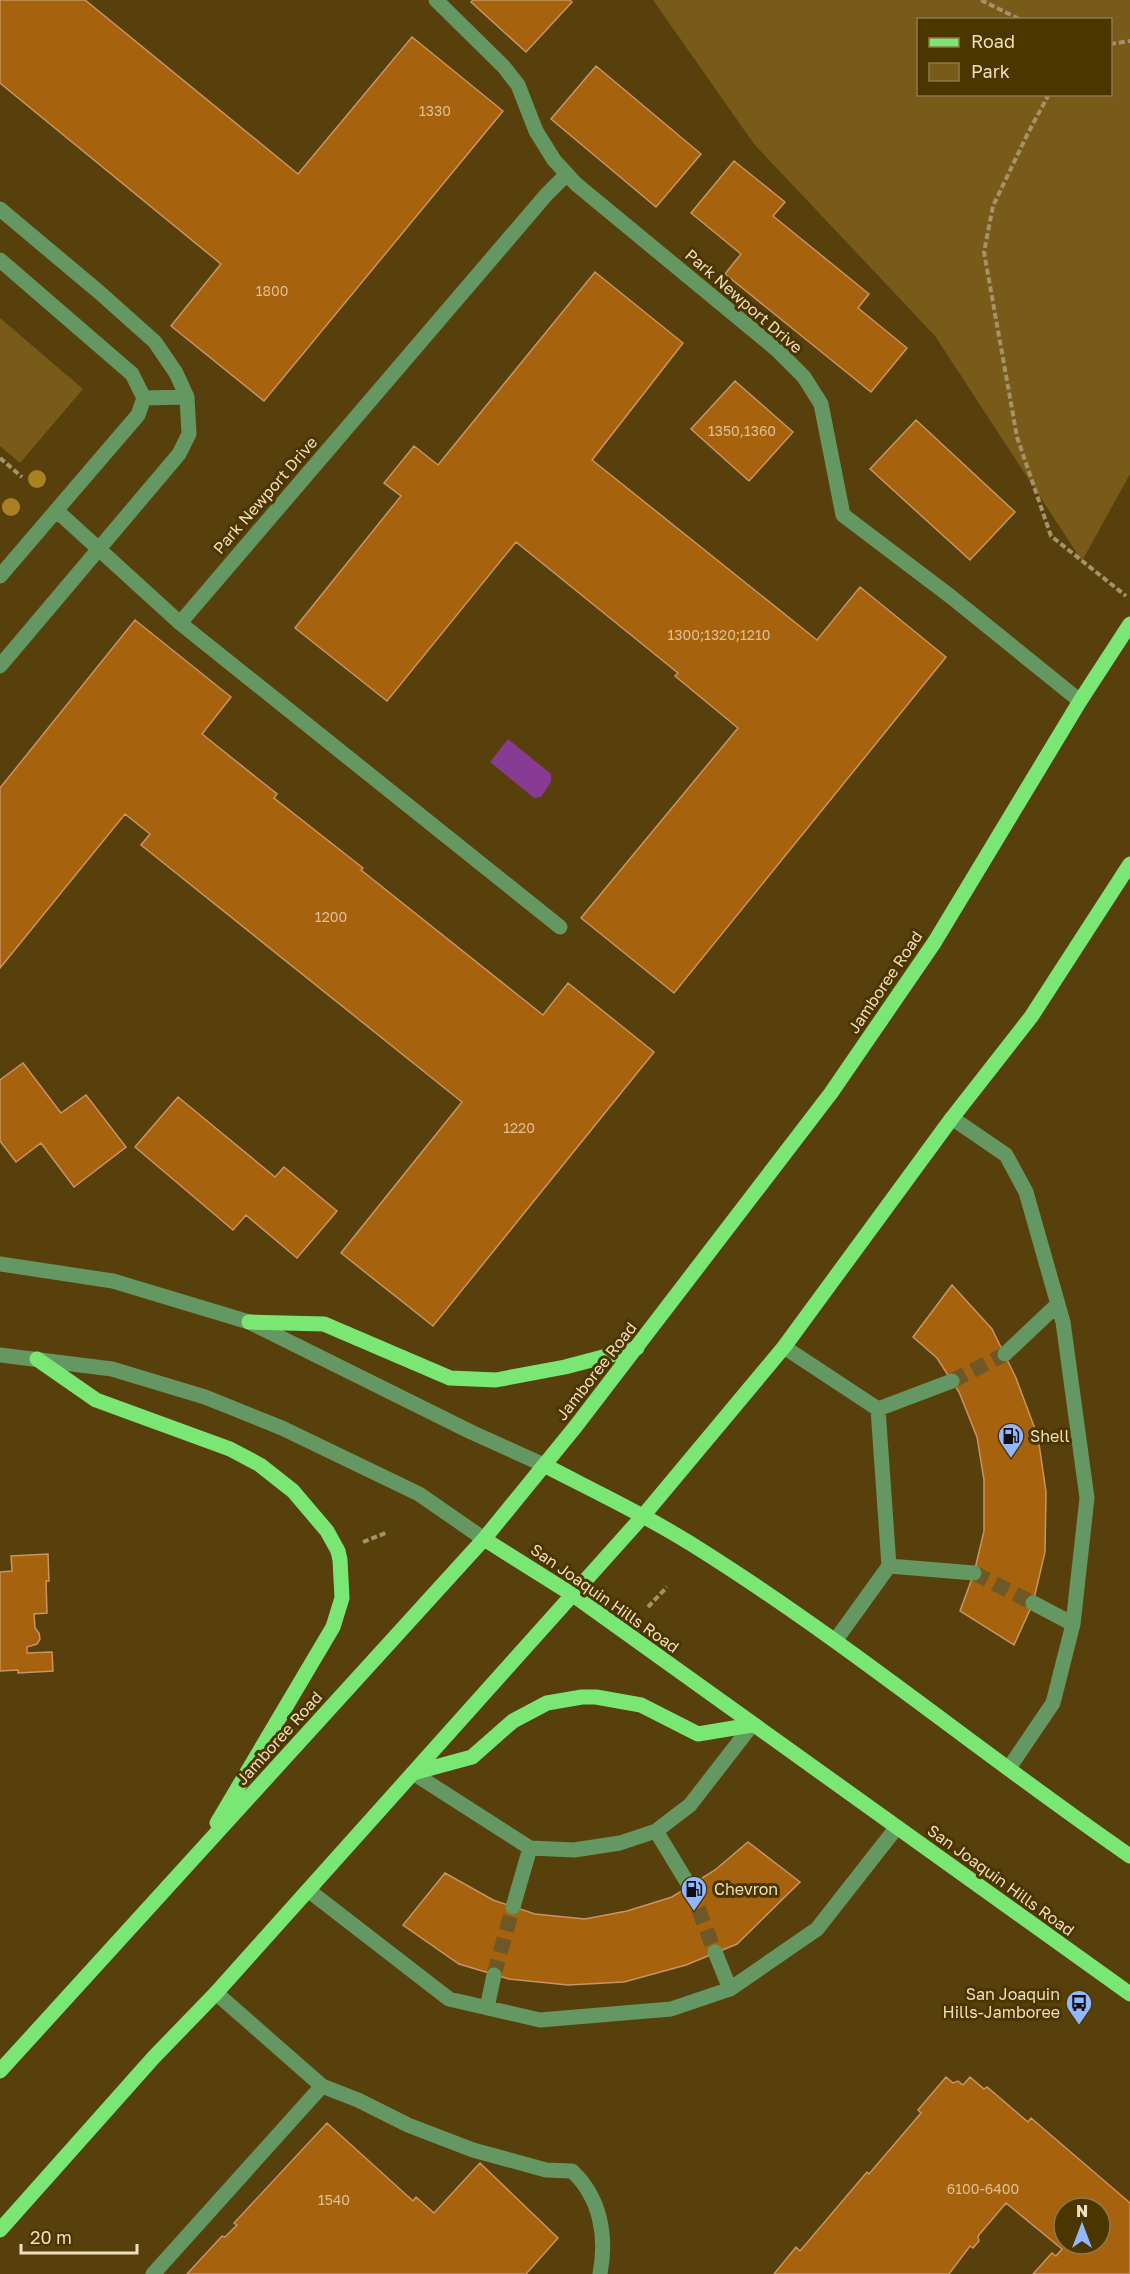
<svg xmlns="http://www.w3.org/2000/svg" width="1130" height="2274" font-family="'Golos Text',sans-serif">
  <style>
    .green { fill: #785a19; fill-rule: evenodd }
    .water { fill: #883b92 }
    .building { fill: #a7620e; stroke: #c99463; stroke-width: 1.5; fill-rule: evenodd }
    .lines { fill: none; stroke-linecap: round; stroke-linejoin: round }
    .minor-tunnel { stroke: #6e5827; stroke-width: 15; stroke-dasharray: 15 8; stroke-linecap: butt }
    .path { stroke: #a69269; stroke-width: 4; stroke-dasharray: 6 3; stroke-linecap: butt }
    .minor { stroke: #649761; stroke-width: 15 }
    .major { stroke: #7ae775; stroke-width: 15 }
    .tree { fill: #aa8025 }
    .labels { text-anchor: middle; dominant-baseline: central; stroke-width: 6; stroke-linejoin: round; paint-order: stroke }
    .number-label { font-size: 14px; fill: #ddbf93 }
    .street-label { font-size: 16px; fill: #efdebf; stroke: #4c3600 }
    .poi-label { font-size: 16px; fill: #efdebf; stroke: #4c3600; text-anchor: start }
  </style>
  <rect width="100%" height="100%" fill="#57400c"/>
  <!-- green -->
  <path class="green" d="M653 0H1130V474L1082 561 935 336 754 144ZM918 20H1110V94H918Z
    M0 318 83 389 20 463 0 446Z"/>
  <!-- water -->
  <path class="water" d="M508 739 551 774V782L541 797 534 798 490 762Z"/>
  <!-- building -->
  <path class="building" d="M0 0H85L298 174 412 37 503 111 264 401 171 326 221 264 0 83Z
    M473 0H570L572 2 526 52 471 2Z
    M596 66 701 154 656 207 551 119Z
    M734 161 785 202 773 216 869 294 858 308 907 348 871 392 725 274 741 254 691 213Z
    M595 272 683 343 592 460 817 640 860 587 946 657 674 993 581 918 738 728 675 676 678 673 516 542 387 701 295 628 401 496 384 483 414 446 438 465Z
    M735 381 793 432 749 481 691 429Z
    M916 420 1015 512 970 560 870 469Z
    M135 620 231 697 202 734 277 794 274 798 363 868 361 870 543 1015 568 983 654 1052 433 1326 341 1253 462 1102 141 845 150 834 125 814 0 968V788Z
    M23 1063 61 1113 86 1095 126 1147 74 1187 41 1143 16 1162 0 1141V1080Z
    M178 1097 275 1177 284 1167 337 1211 297 1258 246 1215 233 1230 135 1147Z
    M952 1285 992 1329 1016 1378 1038 1437 1046 1492 1045 1552 1033 1603 1014 1645 960 1611 974 1573 984 1531V1480L977 1437 959 1392 937 1358 913 1337Z
    M48 1554 49 1581H46L47 1613 34 1614 35 1628 39 1633 40 1639 37 1644 27 1647V1653L52 1652 53 1671 18 1673V1670L0 1671V1572L12 1571 11 1556Z
    M748 1842 800 1882 737 1944 686 1965 624 1982 568 1985 509 1979 459 1964 403 1925 445 1873 493 1900 535 1914 585 1919 627 1911 672 1897 715 1870Z
    M946 2077 953 2083 958 2081 963 2085 970 2077 984 2089 987 2087 1028 2122 1031 2118 1130 2203V2274H1033L1052 2253 1056 2256 1062 2249 1006 2203 978 2236 979 2241 973 2248 970 2246 949 2274H774L796 2247 800 2251 867 2172 869 2174 921 2113 918 2110ZM1064 2208H1100V2244H1064Z
    M327 2123 413 2201 416 2197 434 2213 480 2163 558 2238 526 2274H187L222 2236 225 2237 237 2225 234 2223Z"/>
  <g class="lines">
    <!-- minor-tunnel -->
    <path class="minor-tunnel" d="M952 1381 1005 1354
      M974 1573 1033 1603
      M690 1887 715 1952
      M494 1975 513 1907"/>
    <!-- path -->
    <path class="path" d="M981 0 1021 20
      M1110 44 1130 41
      M1049 94 1028 133 993 206 984 252 1017 437 1051 536 1126 596
      M0 458 22 477
      M363 1542 388 1532
      M648 1607 667 1587"/>
    <!-- minor -->
    <path class="minor" d="M436 0 504 67 518 85 536 131 554 160 576 184 776 349 804 377 821 404 843 515 950 596 1080 701
      M0 209 99 292 155 342 176 373 187 397 189 434 179 454 0 666
      M0 260 132 374 144 398 138 415 0 576
      M144 398 187 397
      M57 511 180 623 560 927
      M180 623 546 195 567 174
      M952 1118 1006 1155 1026 1192 1063 1322 1087 1498 1073 1624 1053 1703 1009 1768
      M0 1264 113 1281 249 1322 471 1432 544 1465
      M784 1347 878 1409 952 1381
      M1005 1354 1058 1304
      M0 1355 112 1369 205 1397 282 1428 419 1494 484 1539
      M878 1409 889 1566
      M1033 1603 1073 1624
      M835 1641 889 1566 974 1573
      M413 1773 530 1848 574 1850 620 1843 656 1831 690 1805 752 1725
      M656 1831 690 1887
      M308 1890 449 1999 540 2020 671 2009 730 1989 817 1929 897 1827
      M513 1907 530 1848
      M715 1952 730 1989
      M216 1993 322 2086 358 2100 408 2125 473 2150 546 2170 572 2171C601 2198 607 2237 600 2274
      M487 2008 494 1975
      M153 2274 322 2086"/>
    <!-- major -->
    <path class="major" d="M249 1322 324 1324 450 1378 496 1380 565 1367 637 1348
      M37 1359 96 1400 230 1449 260 1465 293 1491 327 1531 338 1551 340 1560 342 1598 333 1627 217 1823
      M544 1465C598 1493 653 1519 704 1552 851 1645 986 1757 1130 1856
      M484 1539 573 1595 1130 1994
      M413 1773 472 1757 513 1721 547 1703 582 1697H596L641 1705 698 1734 752 1725
      M0 2071 484 1539 576 1426 831 1093 934 943 1080 701 1130 624
      M0 2230 154 2057 216 1993 643 1516 784 1347 952 1118 1031 1017 1130 864"/>
  </g>
  <!-- trees -->
  <g class="tree">
    <circle cx="37" cy="479" r="9"/>
    <circle cx="11" cy="507" r="9"/>
  </g>
  <!-- icons -->
  <defs>
    <g id="fuel-pin" transform="scale(1.35)"><path d="M0 17L-7.5 6A9.5 9.5 0 1 1 7.5 6Z" fill="#93b7fd" stroke="#4c3600"/><path d="M-5.5-6h7V0h2V4h1.3V-2.5L3-4.5l.8-.8L6-3V5H2.5V1h-1V6h-7ZM-4.2-4.7v3.2H.2V-4.7Z" fill="#111"/></g>
    <g id="bus-pin" transform="scale(1.35)"><path d="M0 17L-7.5 6A9.5 9.5 0 1 1 7.5 6Z" fill="#93b7fd" stroke="#4c3600"/><path d="M-5-6H5V4H4V6H2V4H-2V6H-4V4H-5ZM-3.5-4V0h7V-4ZM-3.5 1.2v1.5H-2V1.2ZM2 1.2v1.5H3.5V1.2Z" fill="#111"/></g>
  </defs>
  <g fill-rule="evenodd">
    <use href="#fuel-pin" x="1011" y="1436"/>
    <use href="#fuel-pin" x="694" y="1889"/>
    <use href="#bus-pin" x="1079" y="2003"/>
  </g>
  <g class="labels">
    <!-- number labels -->
    <g class="number-label">
      <text x="435" y="110">1330</text>
      <text x="272" y="290">1800</text>
      <text x="742" y="430">1350,1360</text>
      <text x="719" y="634">1300;1320;1210</text>
      <text x="331" y="916">1200</text>
      <text x="519" y="1127">1220</text>
      <text x="983" y="2188">6100-6400</text>
      <text x="334" y="2199">1540</text>
    </g>
    <!-- street labels -->
    <g class="street-label">
      <text transform="translate(744 301) rotate(41)">Park Newport Drive</text>
      <text transform="translate(265 495) rotate(-49)">Park Newport Drive</text>
      <text transform="translate(885 982) rotate(-56)">Jamboree Road</text>
      <text transform="translate(596 1371) rotate(-52)">Jamboree Road</text>
      <text transform="translate(605 1598) rotate(35)">San Joaquin Hills Road</text>
      <text transform="translate(279 1738) rotate(-48)">Jamboree Road</text>
      <text transform="translate(1001 1880) rotate(36)">San Joaquin Hills Road</text>
    </g>
    <!-- poi labels -->
    <g class="poi-label">
      <text x="1030" y="1436">Shell</text>
      <text x="714" y="1889">Chevron</text>
      <text x="1060" y="1994" text-anchor="end">San Joaquin<tspan x="1060" dy="18">Hills-Jamboree</tspan></text>
    </g>
  </g>
  <!-- legend -->
  <rect x="917" y="18" width="195" height="78" fill="#4c3600" stroke="#8d794c" stroke-width="1.5"/>
  <rect x="929" y="38" width="30" height="9" fill="#7ae775" stroke="#8d794c" stroke-width="1.5"/>
  <text x="971" y="48" font-size="18" fill="#efdebf">Road</text>
  <rect x="929" y="63" width="30" height="18" fill="#785a19" stroke="#8d794c" stroke-width="1.5"/>
  <text x="971" y="78" font-size="18" fill="#efdebf">Park</text>
  <!-- north arrow -->
  <g transform="translate(1082 2226)"><circle r="28" fill="#4c3600" stroke="#8d794c" stroke-width="1.5"/>
  <path d="M0-4.5L10 22L0 15L-10 22Z" fill="#93b7fd"/>
  <text y="-9" font-size="16" font-weight="bold" text-anchor="middle" fill="#efdebf">N</text>
  </g>
  <!-- scale -->
  <path d="M21 2244v9h116v-9" fill="none" stroke="#efdebf" stroke-width="3"/>
  <text x="30" y="2244" font-size="18" fill="#efdebf" stroke="#4c3600" stroke-width="4.5" paint-order="stroke">20 m</text>
</svg>
